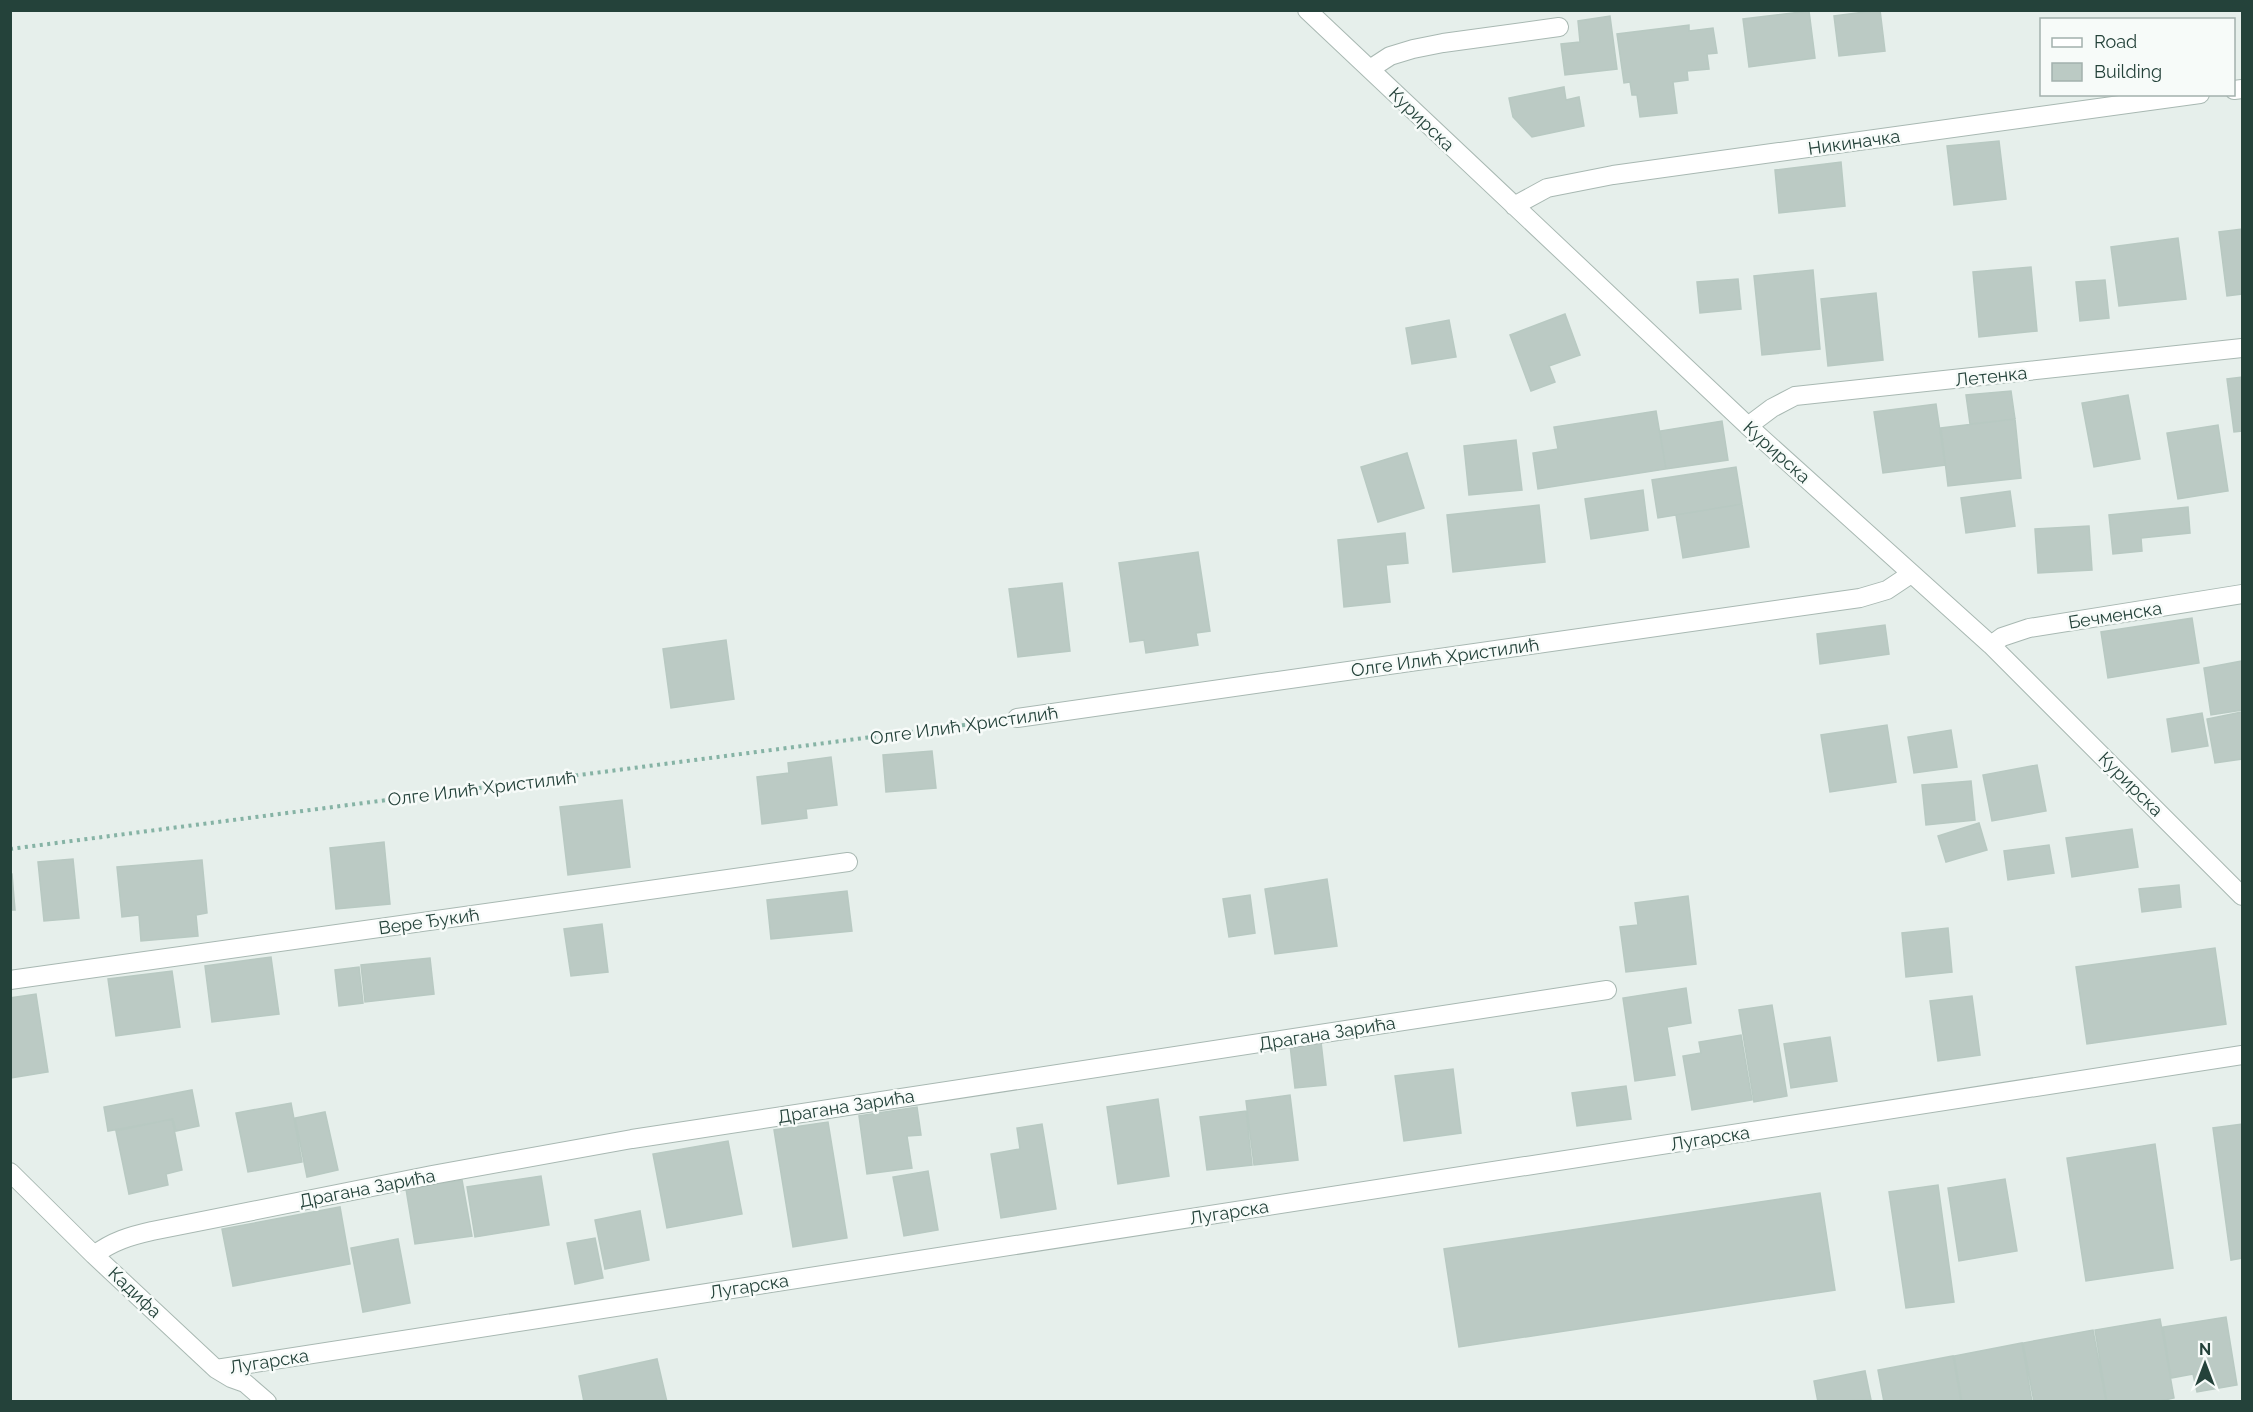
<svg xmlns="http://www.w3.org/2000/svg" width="2253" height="1412" font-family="Raleway,sans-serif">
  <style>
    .building { fill: #bbcac4; stroke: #b8c9c2; stroke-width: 1.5 }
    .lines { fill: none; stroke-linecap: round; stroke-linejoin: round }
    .minor-casing { stroke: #a8b8b2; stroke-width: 20 }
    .path { stroke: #86b3a5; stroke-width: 4; stroke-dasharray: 3 4.5; stroke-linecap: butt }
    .minor { stroke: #fff; stroke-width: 18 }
    .labels { text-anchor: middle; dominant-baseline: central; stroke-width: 5; stroke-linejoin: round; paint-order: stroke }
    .street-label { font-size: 18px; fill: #24423a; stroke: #f7fbf9 }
  </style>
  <rect width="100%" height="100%" fill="#e6efeb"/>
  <!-- building -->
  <path class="building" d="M1880 10 1885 51 1839 56 1834 16Z
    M1809 11 1815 58 1749 67 1743 19Z
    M1610 16 1617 69 1565 75 1561 44 1580 42 1578 21Z
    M1689 25V31L1713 28 1717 53 1707 54 1709 69 1687 71 1688 80 1673 82 1677 113 1640 117 1637 95H1632L1630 82 1624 83 1617 34Z
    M1564 87 1566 100 1579 97 1584 126 1532 137 1513 117 1509 98Z
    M1999 141 2006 199 1954 205 1947 146Z
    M1841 162 1845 206 1779 213 1775 170Z
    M2242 229V294L2227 296 2219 232Z
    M2178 238 2186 299 2119 306 2111 247Z
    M2031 267 2037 331 1979 337 1973 272Z
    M1813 270 1820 349 1762 355 1754 276Z
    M1738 279 1741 309 1700 313 1697 282Z
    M2105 280 2109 318 2080 321 2076 282Z
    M1876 293 1883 360 1828 366 1821 299Z
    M1565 314 1580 355 1549 366 1555 382 1531 391 1510 335Z
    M1449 320 1456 357 1412 364 1406 328Z
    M2242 377V431L2234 432 2227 379Z
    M2011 391 2015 419 1970 424 1966 395Z
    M2128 395 2140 459 2094 467 2082 403Z
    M1936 404 1945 465 1883 473 1874 412Z
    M1656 411 1666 469 1538 489 1533 453 1558 449 1554 427Z
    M2015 419 2021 478 1948 486 1941 428Z
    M1722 421 1728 460 1666 469 1660 431Z
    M2218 425 2228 491 2178 499 2167 433Z
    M1516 440 1522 490 1469 495 1464 446Z
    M1407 453 1424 508 1378 522 1361 467Z
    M1736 467 1742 504 1658 518 1652 480Z
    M1643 490 1648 530 1591 539 1585 499Z
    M2010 491 2015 526 1966 533 1961 498Z
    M1742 504 1749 547 1683 558 1676 515Z
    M1539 505 1545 562 1453 572 1447 515Z
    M2188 507 2190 533 2141 538 2142 551 2113 554 2109 515Z
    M2089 526 2092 570 2038 573 2035 529Z
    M1405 533 1408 563 1386 565 1390 602 1344 607 1338 540Z
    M1198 552 1210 631 1196 633 1198 645 1146 653 1144 640 1130 642 1119 563Z
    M1062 583 1070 651 1018 657 1009 589Z
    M2192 618 2199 663 2108 678 2101 632Z
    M1885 625 1889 654 1820 664 1817 634Z
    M726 640 734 699 671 708 663 649Z
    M2242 661V710L2211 715 2204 668Z
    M2242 712V759L2215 763 2207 719Z
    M2202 713 2208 746 2172 752 2167 719Z
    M1887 725 1896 782 1830 792 1821 735Z
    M1951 730 1957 767 1914 773 1908 737Z
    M932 751 936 788 886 792 883 755Z
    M831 757 837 805 806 809 807 818 762 824 757 777 789 773 788 763Z
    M2037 765 2046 811 1992 821 1983 775Z
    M1971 781 1975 820 1926 825 1922 785Z
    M622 800 630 867 568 875 560 807Z
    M1979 823 1987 850 1946 862 1938 836Z
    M2132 829 2138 867 2072 877 2066 838Z
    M384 842 390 904 336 909 330 848Z
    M2049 845 2054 873 2008 880 2004 851Z
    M73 859 79 918 44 921 38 862Z
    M202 860 207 913 196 915 198 936 141 941 139 915 122 917 117 867Z
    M10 874H12L15 910H10Z
    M1327 879 1337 946 1275 954 1265 889Z
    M2179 885 2181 907 2142 912 2139 889Z
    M847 891 852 931 771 939 767 900Z
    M1250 895 1255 933 1229 937 1223 899Z
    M1688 896 1696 964 1626 972 1620 927 1638 925 1635 903Z
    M602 924 608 972 571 976 564 929Z
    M1948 928 1952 972 1906 977 1902 933Z
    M2215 948 2226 1024 2087 1044 2076 967Z
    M271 957 279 1014 212 1022 205 966Z
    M430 958 434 994 365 1002 361 965Z
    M359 967 363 1003 339 1006 335 970Z
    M172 971 180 1027 116 1036 108 979Z
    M1686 988 1691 1023 1667 1027 1675 1075 1635 1081 1623 998Z
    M36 994 48 1072 10 1078V998Z
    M1972 996 1980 1055 1938 1061 1930 1001Z
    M1772 1005 1787 1096 1754 1102 1739 1010Z
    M1741 1035 1752 1100 1692 1110 1683 1056 1701 1053 1699 1042Z
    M1830 1037 1837 1081 1791 1088 1784 1044Z
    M1321 1042 1326 1085 1295 1088 1290 1045Z
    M1453 1069 1461 1133 1404 1141 1395 1076Z
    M1626 1086 1631 1119 1577 1126 1572 1093Z
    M192 1090 199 1126 176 1131 173 1119 108 1131 104 1107Z
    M1290 1095 1298 1160 1254 1165 1246 1101Z
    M1158 1099 1169 1176 1118 1184 1107 1107Z
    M291 1103 302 1162 248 1172 236 1113Z
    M917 1107 921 1135 907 1136 912 1168 867 1174 859 1116Z
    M1246 1111 1252 1165 1207 1170 1200 1117Z
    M325 1112 338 1170 307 1177 295 1118Z
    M172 1119 182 1170 166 1174 168 1185 129 1194 116 1131Z
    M828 1122 847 1238 793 1247 774 1130Z
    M1042 1124 1056 1209 1001 1218 991 1154 1020 1149 1017 1128Z
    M2242 1124V1258L2231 1260 2213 1128Z
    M728 1141 742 1214 667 1228 653 1154Z
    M2155 1144 2173 1268 2086 1281 2067 1158Z
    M928 1171 938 1230 904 1236 893 1177Z
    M541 1176 549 1225 475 1237 467 1187Z
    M2005 1179 2017 1251 1959 1261 1948 1188Z
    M462 1180 472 1236 415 1244 406 1189Z
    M1938 1185 1954 1302 1906 1308 1889 1192Z
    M1820 1193 1835 1290 1459 1347 1444 1249Z
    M340 1207 350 1264 233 1286 222 1229Z
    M640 1211 649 1260 605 1269 595 1220Z
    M595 1238 603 1278 575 1284 567 1243Z
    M398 1239 410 1303 363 1312 351 1248Z
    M2226 1317 2237 1385 2197 1392 2193 1374 2171 1378 2163 1327Z
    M2160 1319 2174 1398 2156 1402H2107L2095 1330Z
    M2093 1330 2106 1402H2034L2023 1343Z
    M2022 1343 2032 1402H1962L1954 1356Z
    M1953 1356 1961 1402H1884L1878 1370Z
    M657 1359 667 1402H584L579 1376Z
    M1865 1371 1871 1400 1818 1402 1814 1381Z"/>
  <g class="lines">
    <!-- minor casing -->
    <g class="minor-casing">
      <path id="minor" d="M1307 10 1748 426 1991 645 2242 896
        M1370 69 1390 56 1413 49 1443 43 1559 27
        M2234 90 2242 89
        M1514 206 1547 188 1613 175 2200 94
        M1748 426 1772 408 1795 396 2242 348
        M1991 645 2002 637 2029 628 2242 594
        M1017 718 1860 598 1887 590 1911 574
        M10 980 848 862
        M10 1172 94 1255 216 1369 231 1378 245 1383 267 1402
        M94 1255C113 1241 130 1236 152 1231L432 1175 632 1139 1607 990
        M216 1369 2242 1055"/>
    </g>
    <!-- path -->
    <path class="path" d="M10 849 987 722"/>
    <!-- minor -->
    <use href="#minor" class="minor"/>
  </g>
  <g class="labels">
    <!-- street labels -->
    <g class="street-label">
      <text transform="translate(1422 119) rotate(44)">Курирска</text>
      <text transform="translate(1854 142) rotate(-8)">Никиначка</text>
      <text transform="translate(1991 376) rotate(-6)">Летенка</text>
      <text transform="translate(1777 452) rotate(42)">Курирска</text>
      <text transform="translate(2115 615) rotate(-9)">Бечменска</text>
      <text transform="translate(1445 657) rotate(-8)">Олге Илић Христилић</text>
      <text transform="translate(964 725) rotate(-8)">Олге Илић Христилић</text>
      <text transform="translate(2131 784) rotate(45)">Курирска</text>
      <text transform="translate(482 788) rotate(-7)">Олге Илић Христилић</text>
      <text transform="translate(429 921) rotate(-8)">Вере Ђукић</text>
      <text transform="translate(1327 1033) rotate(-9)">Драгана Зарића</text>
      <text transform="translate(846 1106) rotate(-9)">Драгана Зарића</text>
      <text transform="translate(1710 1138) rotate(-9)">Лугарска</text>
      <text transform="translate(367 1188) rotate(-11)">Драгана Зарића</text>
      <text transform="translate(1229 1212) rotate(-9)">Лугарска</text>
      <text transform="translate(749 1286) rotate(-9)">Лугарска</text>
      <text transform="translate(135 1292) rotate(43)">Кадифа</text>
      <text transform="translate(269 1361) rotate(-9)">Лугарска</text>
    </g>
  </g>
  <!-- border -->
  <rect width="2253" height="1412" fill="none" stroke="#24423a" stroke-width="24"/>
  <!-- legend -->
  <rect x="2040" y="18" width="195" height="78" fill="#f7fbf9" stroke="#a3b1ad" stroke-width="1.5"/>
  <rect x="2052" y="38" width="30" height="9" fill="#ffffff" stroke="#a3b1ad" stroke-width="1.5"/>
  <text x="2094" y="48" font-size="18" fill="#24423a">Road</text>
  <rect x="2052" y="63" width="30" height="18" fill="#bbcac4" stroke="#a3b1ad" stroke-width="1.5"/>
  <text x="2094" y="78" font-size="18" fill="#24423a">Building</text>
  <!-- north arrow -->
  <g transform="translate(2205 1364)" stroke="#f7fbf9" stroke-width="4.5" paint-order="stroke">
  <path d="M0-4.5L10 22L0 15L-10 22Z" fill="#24423a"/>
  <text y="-9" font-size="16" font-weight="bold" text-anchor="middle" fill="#24423a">N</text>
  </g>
</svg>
